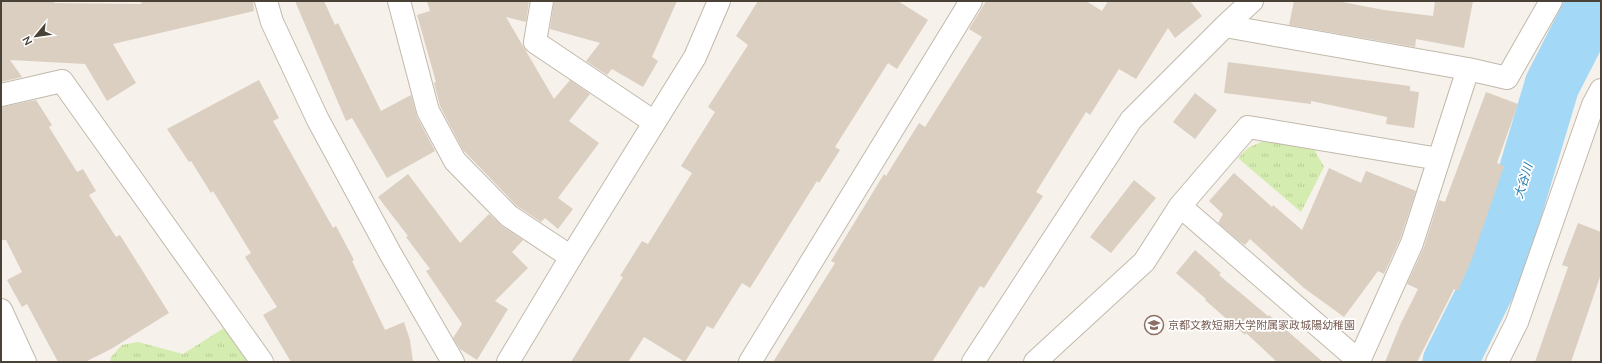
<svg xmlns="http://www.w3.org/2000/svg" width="1602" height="363" font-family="Mulish,'Noto Sans JP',sans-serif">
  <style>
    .grass { fill: url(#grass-tufts) }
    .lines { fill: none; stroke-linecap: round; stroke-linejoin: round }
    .river { stroke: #a3d8f6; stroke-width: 55 }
    .building { fill: #dbcfc1 }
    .minor-casing { stroke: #c2b9ab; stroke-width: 24 }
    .tertiary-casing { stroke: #c2b9ab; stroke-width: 24 }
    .minor { stroke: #fff; stroke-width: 22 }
    .tertiary { stroke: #fff; stroke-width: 22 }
    .labels { text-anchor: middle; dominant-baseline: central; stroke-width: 3.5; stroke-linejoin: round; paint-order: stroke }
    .education-label { font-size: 11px; fill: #785e54; stroke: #fff; text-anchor: start }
    .water-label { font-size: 12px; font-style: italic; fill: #257cae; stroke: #fff }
  </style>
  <defs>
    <pattern id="grass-tufts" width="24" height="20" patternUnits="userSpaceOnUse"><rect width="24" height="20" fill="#d5ecb0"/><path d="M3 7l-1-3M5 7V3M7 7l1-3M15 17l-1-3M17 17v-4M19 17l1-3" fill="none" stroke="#b8cc98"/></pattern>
  </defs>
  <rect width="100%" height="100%" fill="#f6f1ea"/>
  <!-- grass -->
  <path class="grass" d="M1267 139 1313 147 1324 167 1301 212 1238 158 1248 148Z
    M224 328 249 362H110L111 357 122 345 138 342 183 354Z"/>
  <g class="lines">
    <!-- river -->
    <path class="river" d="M1450 362 1498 266 1552 85 1595 1"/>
  </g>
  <!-- building -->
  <path class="building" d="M1 1H55L54 3 142 4 140 1H253L254 11 113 44 136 83 107 101 85 64 10 60 22 77 1 82Z
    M295 1H324L335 25 338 23 381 111 411 95 417 117 435 151 387 178 352 118 346 121Z
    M427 1H529L526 22 506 17 554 99 570 80 590 94 569 121 599 143 558 198 573 209 558 229 545 218 541 222 517 206 463 150 440 106 434 83 436 82 417 15 430 11Z
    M554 1H677L652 57 658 61 643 87 612 69 607 75 586 61 600 43 550 29Z
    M758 1H898L928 20 897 69 888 63 835 147 840 150 819 183 817 181 750 288 742 283 713 329 707 326 685 362 644 337 628 362H571L623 277 620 276 642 241 648 244 692 173 681 166 715 112 708 107 748 45 736 36Z
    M986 1H1086L1102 11 1108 1H1190L1202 16 1175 38 1168 28 1136 79 1119 69 1090 115 1086 112 1036 192 1043 196 984 288 980 286 932 362H773L835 263 831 261 884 174 886 176 919 123 925 127 982 37 969 29Z
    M1294 1H1337L1384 10 1433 16 1435 1H1473L1464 48 1416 39 1415 47 1289 25Z
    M1228 62 1410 86V91L1419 92 1414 128 1386 124 1387 117 1311 101V104L1224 93Z
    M259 80 279 118 273 121 333 228 336 226 354 260 352 261 385 330 404 322 410 340 413 362H291L263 315 277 307 245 257 251 253 213 191 211 193 191 161 189 162 167 129Z
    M1486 92 1518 104 1497 163 1504 166 1473 256 1458 291 1454 289 1417 362H1385L1401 323 1418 289 1407 284 1424 247 1439 200 1445 202Z
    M1195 93 1217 110 1195 139 1173 122Z
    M36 100 52 125 49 127 77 172 83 169 96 191 89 195 116 237 120 235 169 313 111 349 85 362H58L27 304 22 307 7 280 22 272 6 240H1V107Z
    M1329 168 1361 183 1366 171 1416 191 1400 239 1384 274 1378 271 1344 317 1304 288 1250 239 1245 245 1239 241 1218 223 1223 214 1209 201 1234 173 1272 207 1273 205 1302 230Z
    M408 174 460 243 489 214 502 226 523 240 512 252 528 268 495 301 508 309 477 360 460 349 453 338 462 324 426 271 430 269 406 237 408 236 378 197Z
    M1134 180 1156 198 1111 253 1090 237Z
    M1578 223 1601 232V274L1571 362H1535L1568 267 1562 265Z
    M1195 250 1221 273 1219 275 1268 316 1269 315 1323 362H1277L1246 333 1245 335 1205 300 1206 299 1176 273Z"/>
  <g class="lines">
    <!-- minor casing -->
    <g class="minor-casing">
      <path id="minor" d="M266 1 272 22 318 120 390 253 453 362
        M399 1 428 111 455 161 509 216 571 257
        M542 1 535 42 654 122
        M1225 26 1468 69 1507 78 1551 1
        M1 95 62 81 262 362
        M1180 206 1248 127 1439 159
        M1 310 25 362
        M1 350 6 362
        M750 362 971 1
        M973 362 1131 120 1225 26 1252 1
        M1035 362 1144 262 1180 206 1359 361 1412 243 1468 69
        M1497 362 1517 322 1593 105 1601 90"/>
    </g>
    <!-- tertiary casing -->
    <g class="tertiary-casing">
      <path id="tertiary" d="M508 362 571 257 695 57 719 1"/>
    </g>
    <!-- minor -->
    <use href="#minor" class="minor"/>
    <!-- tertiary -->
    <use href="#tertiary" class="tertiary"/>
  </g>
  <!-- icons -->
  <defs>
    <g id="school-ring" transform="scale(1)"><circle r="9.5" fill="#fff" stroke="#8d6e63" stroke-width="1.5"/><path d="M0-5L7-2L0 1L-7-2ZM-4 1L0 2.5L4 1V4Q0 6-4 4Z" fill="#8d6e63"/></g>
  </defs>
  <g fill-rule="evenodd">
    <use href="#school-ring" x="1154" y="325"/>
  </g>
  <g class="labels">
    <!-- education labels -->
    <g class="education-label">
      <text x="1168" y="325">京都文教短期大学附属家政城陽幼稚園</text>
    </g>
    <!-- water labels -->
    <g class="water-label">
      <text transform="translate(1523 181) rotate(-73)">大谷川</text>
    </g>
  </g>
  <!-- border -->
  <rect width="1602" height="363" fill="none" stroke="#4a4237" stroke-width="4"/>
  <!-- north arrow -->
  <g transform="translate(36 36) rotate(241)" stroke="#ffffff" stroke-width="3" paint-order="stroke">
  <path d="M0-3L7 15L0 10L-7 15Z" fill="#4a4237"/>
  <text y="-6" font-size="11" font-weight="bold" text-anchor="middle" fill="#4a4237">N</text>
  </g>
</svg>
